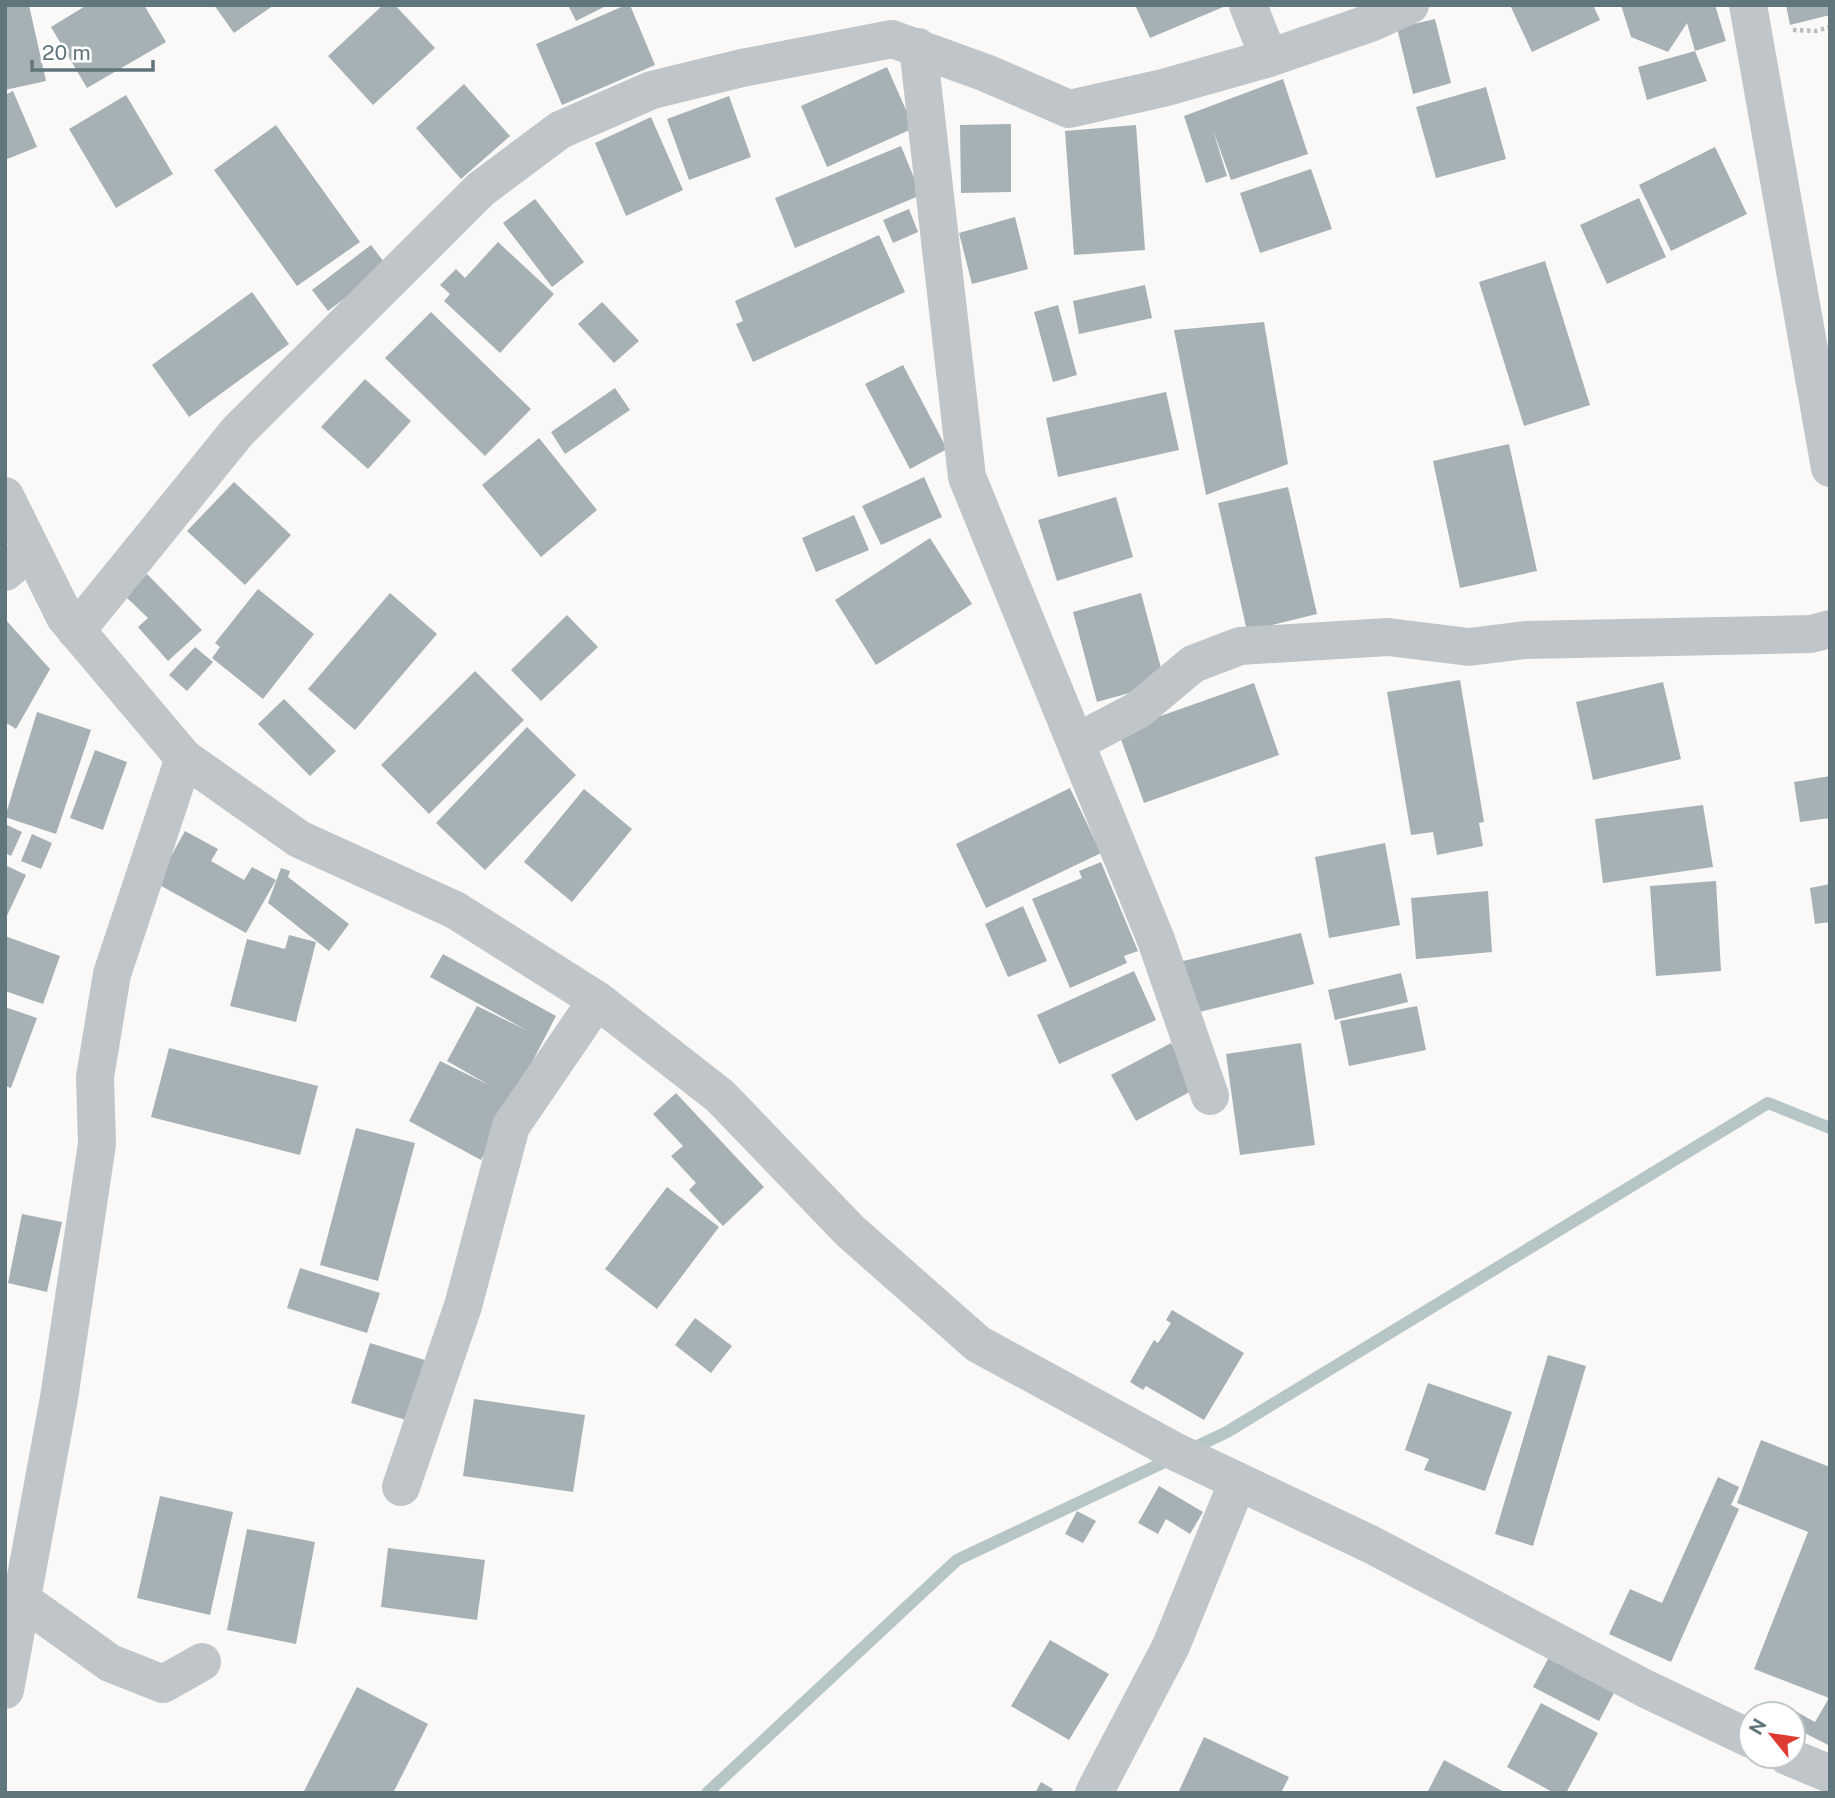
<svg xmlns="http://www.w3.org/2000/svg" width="1835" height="1798" font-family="'Public Sans',sans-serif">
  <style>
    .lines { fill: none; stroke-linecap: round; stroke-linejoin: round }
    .stream { stroke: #b6c6c7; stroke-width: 12 }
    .building { fill: #a6b1b5 }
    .path { stroke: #babec0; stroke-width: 4.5; stroke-dasharray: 3.5 3.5; stroke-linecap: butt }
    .minor { stroke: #bfc5c8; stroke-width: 38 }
  </style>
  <rect width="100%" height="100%" fill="#faf9f8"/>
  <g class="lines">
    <!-- stream -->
    <path class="stream" d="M1189 1450 1227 1432 1768 1103 1830 1128
      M707 1793 957 1560 1173 1458"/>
  </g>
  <!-- building -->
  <path class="building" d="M5 5H29L46 81 5 90Z
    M87 5H144L166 42 87 88 51 27Z
    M214 5H274L234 33Z
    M383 5H395L435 48 373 105 328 56Z
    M568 5H608L576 21Z
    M626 5H630L655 65 562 105 536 44Z
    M1135 5H1228L1150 38Z
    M1510 5H1593L1600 20 1532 52Z
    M1621 5H1715L1726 41 1695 51 1687 23 1668 52 1631 37Z
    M1786 5H1830V15L1790 25Z
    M1435 19 1451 83 1413 94 1397 28Z
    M1695 51 1707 81 1647 100 1638 67Z
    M887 67 914 128 827 167 801 106Z
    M1283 79 1308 154 1231 180 1213 130 1227 176 1206 183 1184 116Z
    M464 84 510 136 461 179 416 128Z
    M1486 87 1506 159 1436 178 1416 107Z
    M13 91 37 147 5 160V95Z
    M126 95 173 174 116 208 69 129Z
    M729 96 751 157 689 180 667 119Z
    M651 117 683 190 626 216 595 143Z
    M1011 124V192L961 193 960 125Z
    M276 125 360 242 297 286 214 170Z
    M1136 125 1145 250 1074 255 1065 131Z
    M901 146 921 195 795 248 775 198Z
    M1715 147 1747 214 1671 251 1639 185Z
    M1311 169 1332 229 1260 253 1240 193Z
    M1639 198 1666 257 1607 284 1580 225Z
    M535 199 584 262 552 287 503 223Z
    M909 209 918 232 893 243 883 220Z
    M1015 217 1028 269 972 284 959 233Z
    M879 235 905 292 753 362 736 324 743 321 735 301Z
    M498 242 554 294 500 353 444 301 450 294 440 285 456 269 465 278Z
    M371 245 387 266 328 311 312 290Z
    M1545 261 1590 405 1524 426 1479 282Z
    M1145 285 1152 318 1079 334 1073 301Z
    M252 292 289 344 189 417 152 365Z
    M602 302 639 341 614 363 578 324Z
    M1058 305 1077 375 1053 382 1034 312Z
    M431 312 531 409 485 456 385 358Z
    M1264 322 1288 464 1206 495 1174 330Z
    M903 365 947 449 910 469 865 384Z
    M365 379 411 421 368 469 321 427Z
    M615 388 630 410 565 454 551 432Z
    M1166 392 1179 450 1058 477 1046 418Z
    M539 438 597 510 541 557 482 485Z
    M1509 444 1537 571 1460 588 1433 461Z
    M924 477 942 517 881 545 862 506Z
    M234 482 291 535 245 585 187 531Z
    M1288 487 1317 614 1247 631 1218 503Z
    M1116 497 1133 557 1057 581 1038 520Z
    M854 515 869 550 816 572 802 538Z
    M930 538 972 604 876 665 835 600Z
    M147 574 202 630 168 661 138 627 148 618 125 596Z
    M258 589 314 634 263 699 212 658 220 647 215 643Z
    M390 593 437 634 355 730 308 689Z
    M1141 593 1165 683 1097 702 1073 612Z
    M567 615 598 647 541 701 511 670Z
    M5 619 50 669 16 729 5 722Z
    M195 647 213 662 187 691 169 675Z
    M475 671 524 720 429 814 381 765Z
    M1460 680 1484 822 1479 823 1483 846 1437 855 1433 832 1411 835 1387 692Z
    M1663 682 1681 759 1593 780 1576 702Z
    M1254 683 1279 755 1144 803 1118 731Z
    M284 699 336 751 310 776 258 724Z
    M37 712 91 730 56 834 5 817Z
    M527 727 576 775 485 870 436 823Z
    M95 750 127 762 103 830 70 818Z
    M1830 776V818L1800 822 1794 782Z
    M1070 788 1101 853 986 908 956 844Z
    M584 789 632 829 572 902 524 862Z
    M1703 805 1713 867 1603 883 1595 819Z
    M5 824 22 832 11 856 5 853Z
    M185 831 218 849 211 861 244 880 252 867 276 880 246 933 156 883Z
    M32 834 52 843 41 869 21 861Z
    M1385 843 1400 925 1329 938 1315 857Z
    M1101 862 1138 951 1124 956 1127 963 1070 988 1032 899 1082 878 1079 871Z
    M5 865 26 875 5 920Z
    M281 868 290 871 288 877 349 924 329 951 268 903Z
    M1716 881 1721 971 1656 976 1650 886Z
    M1830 884V922L1815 924 1810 888Z
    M1488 891 1492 952 1416 959 1411 898Z
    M1023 906 1047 961 1008 977 985 924Z
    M1301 933 1314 984 1191 1014 1179 962Z
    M289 935 316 942 296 1022 230 1006 247 939 285 949Z
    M5 936 60 956 43 1004 5 991Z
    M443 954 556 1016 481 1160 409 1121 440 1061 489 1085 447 1061 477 1006 528 1031 430 977Z
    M1134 971 1156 1020 1059 1064 1037 1015Z
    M1401 973 1408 1002 1335 1020 1328 990Z
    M1417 1006 1426 1050 1349 1066 1340 1021Z
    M5 1007 37 1018 11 1088 5 1086Z
    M1171 1043 1195 1089 1136 1121 1111 1075Z
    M1301 1043 1315 1145 1240 1155 1226 1054Z
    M169 1048 318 1086 300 1155 151 1117Z
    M676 1093 764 1187 723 1226 689 1190 696 1183 671 1156 683 1146 653 1114Z
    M356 1128 415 1143 378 1281 320 1265Z
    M667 1187 719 1227 657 1309 605 1269Z
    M22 1214 62 1222 47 1292 8 1283Z
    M300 1268 380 1293 367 1333 287 1308Z
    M1172 1310 1244 1353 1204 1420 1146 1386 1143 1390 1130 1382 1154 1340 1158 1343 1171 1323 1166 1320Z
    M695 1318 732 1346 711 1373 675 1345Z
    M370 1343 428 1361 409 1421 351 1403Z
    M1548 1355 1586 1366 1533 1546 1495 1534Z
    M1428 1383 1512 1412 1485 1491 1424 1470 1429 1459 1405 1450Z
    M474 1399 585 1415 573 1492 463 1476Z
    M1761 1440 1830 1467V1746L1793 1727V1714H1775L1781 1703 1815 1722 1829 1698 1754 1669 1808 1532 1737 1503Z
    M1718 1477 1739 1487 1731 1505 1739 1509 1671 1662 1609 1634 1630 1589 1662 1603Z
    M1159 1486 1203 1512 1190 1534 1166 1519 1158 1534 1138 1523Z
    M160 1496 233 1512 210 1615 137 1598Z
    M1077 1511 1096 1521 1083 1543 1065 1534Z
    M247 1529 315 1542 296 1644 227 1630Z
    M388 1548 485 1560 477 1620 381 1607Z
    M1050 1640 1109 1674 1069 1740 1011 1706Z
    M1549 1657 1615 1691 1599 1721 1533 1687Z
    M357 1687 428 1724 393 1793H303Z
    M1541 1703 1598 1733 1566 1793H1554L1507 1767Z
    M1204 1737 1289 1777 1281 1793H1178Z
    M1444 1760 1506 1793H1427Z
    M1041 1782 1053 1789 1051 1793H1035Z"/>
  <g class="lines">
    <!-- path -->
    <path class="path" d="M1793 30 1816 31 1830 27"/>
    <!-- minor -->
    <path class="minor" d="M1248 5 1269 58
      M1748 5 1830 468
      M918 47 967 477 1156 940 1210 1096
      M5 496 65 617 184 758 299 839 455 910 597 1000 720 1096 850 1231 978 1344 1176 1452 1370 1544 1646 1689 1751 1739
      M5 572 31 550
      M76 631 238 431 481 189 560 130 652 90 742 68 892 39 986 73 1069 109 1163 88 1269 58 1373 22 1410 5
      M1077 742 1138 710 1193 664 1240 646 1388 637 1469 647 1525 640 1811 634 1830 629
      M401 1487 463 1306 511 1126 597 1000
      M22 1600 110 1663 163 1684 202 1662
      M5 1690 59 1398 97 1144 95 1077 112 974 184 758
      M1787 1756 1830 1774
      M1094 1793 1171 1646 1238 1481"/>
  </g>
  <!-- border -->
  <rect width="1835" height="1798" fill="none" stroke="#61757c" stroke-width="14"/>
  <!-- north arrow -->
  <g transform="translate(1772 1735) rotate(300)"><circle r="33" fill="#ffffff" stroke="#c0c8cb" stroke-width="2"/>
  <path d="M0-5L12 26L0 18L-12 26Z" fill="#de3c33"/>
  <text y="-10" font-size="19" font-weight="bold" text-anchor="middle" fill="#61757c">N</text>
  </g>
  <!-- scale -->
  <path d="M32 60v10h121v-10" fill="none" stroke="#61757c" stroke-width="3.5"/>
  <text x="42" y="60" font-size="21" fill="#61757c" stroke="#ffffff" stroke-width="5" paint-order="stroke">20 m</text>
</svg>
